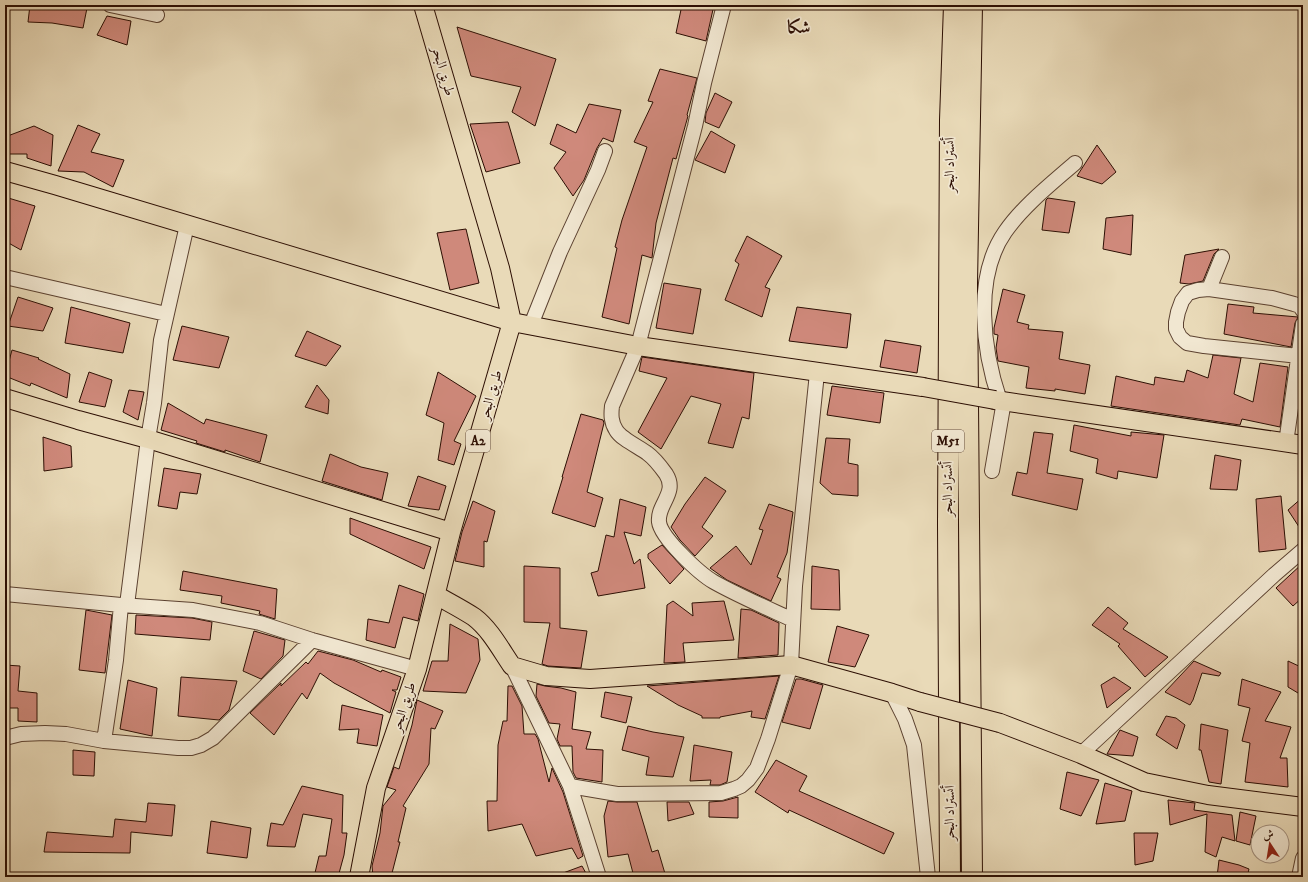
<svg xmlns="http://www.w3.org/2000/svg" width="1308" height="882" font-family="'IM FELL DW Pica',Amiri,serif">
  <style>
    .building { fill: #cf897b; stroke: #2c0e03 }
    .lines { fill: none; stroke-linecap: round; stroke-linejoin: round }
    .minor-casing { stroke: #5b4130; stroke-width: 16 }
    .major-casing { stroke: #2c0e03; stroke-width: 20 }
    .highway-casing { stroke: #2c0e03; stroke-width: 22 }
    .minor { stroke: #f1e7d1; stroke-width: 14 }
    .major { stroke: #e9dab8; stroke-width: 18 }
    .highway { stroke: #e9dab8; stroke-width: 20 }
    .major-bridge-casing { stroke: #2c0e03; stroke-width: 20; stroke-linecap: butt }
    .major-bridge { stroke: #e9dab8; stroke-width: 18 }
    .labels { text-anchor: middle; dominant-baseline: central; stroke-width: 3.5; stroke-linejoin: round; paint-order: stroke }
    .shield { fill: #f1e7d1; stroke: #674f41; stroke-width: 1 }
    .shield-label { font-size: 13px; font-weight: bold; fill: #2c0e03 }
    .street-label { font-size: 14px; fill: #2c0e03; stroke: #f1e7d1 }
    .district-label { font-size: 18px; font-weight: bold; fill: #2c0e03; stroke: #f1e7d1 }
  </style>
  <rect width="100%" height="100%" fill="#e9dab8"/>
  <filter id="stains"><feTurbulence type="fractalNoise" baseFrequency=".005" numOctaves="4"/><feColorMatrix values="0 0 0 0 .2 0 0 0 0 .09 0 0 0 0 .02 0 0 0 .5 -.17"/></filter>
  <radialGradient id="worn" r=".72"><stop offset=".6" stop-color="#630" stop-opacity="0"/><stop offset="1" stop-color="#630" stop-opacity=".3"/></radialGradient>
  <!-- building -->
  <path class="building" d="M30 5H69L87 8 83 28 52 23 28 22Z
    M682 5H714L706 41 676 33Z
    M107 16 131 21 127 45 97 35Z
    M457 27 556 59 535 126 512 112 521 87 471 76Z
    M660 69 697 78 687 115 688 116 676 159 673 158 656 223 652 258 642 255 629 324 602 317 617 248 615 247 622 220 647 147 634 142 653 102 648 101Z
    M715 93 732 102 719 128 705 122 706 113Z
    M589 104 621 110 613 142 603 138 597 148 584 180 573 196 554 168 566 152 550 144 557 124 576 133Z
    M508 122 520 163 486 172 470 124Z
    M78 125 100 134 91 152 124 160 113 187 84 172 58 171Z
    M34 126 53 135 51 166 27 158V154H5V137Z
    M711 131 735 145 725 173 695 160Z
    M1097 145 1116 172 1102 184 1077 176Z
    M5 197 35 206 21 250 5 241Z
    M1048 198 1075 202 1069 233 1042 230 1046 200Z
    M1133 215 1131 255 1103 249 1106 218Z
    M466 229 479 283 450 290 437 233Z
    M747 236 782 256 765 287 770 289 762 317 725 300 739 264 735 261Z
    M1219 249 1214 254 1203 281 1189 284 1180 283 1185 255Z
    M664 283 701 289 693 334 656 328Z
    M1003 289 1025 295 1017 322 1029 325 1028 329 1063 332 1059 359 1090 365 1085 394 1055 389V391L1026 388 1029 367 998 361 996 348 998 335 994 334V328Z
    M18 297 53 308 43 331 8 326Z
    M1228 304 1254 307 1253 313 1298 317 1295 323 1291 347 1224 334Z
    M71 307 130 323 123 353 65 343Z
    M797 307 851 314 847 348 789 341Z
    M182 326 229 337 219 368 173 360Z
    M307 331 341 346 326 366 295 356Z
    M885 340 921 346 917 373 880 367Z
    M12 350 39 358 38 359 70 374 67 398 31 383 30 386 5 376Z
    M1213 355 1241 358 1234 394 1253 402 1260 363 1288 367 1280 427 1242 419 1240 425 1111 406 1116 376 1154 385 1155 377 1184 382 1187 370 1208 378Z
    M642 357 754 373 749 419 742 417 733 448 708 443 721 404 691 396 661 449 638 432 667 378 639 371Z
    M89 372 112 380 105 407 79 402Z
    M438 372 476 396 454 441 461 444 454 465 438 460 444 423 426 415Z
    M317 385 329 400 328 414 305 407Z
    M832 386 884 393 880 423 827 415Z
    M129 390 144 392 138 420 123 412Z
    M168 403 204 424 206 419 267 435 260 462 225 450V452L196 443 197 441 161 430Z
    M581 414 603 420 604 423 587 492 603 498 595 527 552 513 563 477H562Z
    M1074 425 1131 436V432L1164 435 1157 478 1118 471 1117 479 1096 473 1098 459 1070 451Z
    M1034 432 1053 434 1047 473 1083 479 1077 510 1012 495 1017 472 1027 474Z
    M43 437 71 446 72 467 44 471Z
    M826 438 850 439 848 463 858 465V496L832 494 820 483Z
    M330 454 361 467 388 473 382 500 322 481Z
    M1215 455 1241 460 1237 490 1210 489Z
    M164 468 201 474 197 494 180 492 177 509 158 506Z
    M418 476 446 486 439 510 408 506Z
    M705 477 726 491 702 527 713 536 695 556 680 540 671 527 685 504Z
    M1281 496 1286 549 1259 552 1256 499Z
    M1303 497V533L1288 510Z
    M620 499 646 507 641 536 624 532 634 564 640 559 645 588 598 596 591 573 598 571 606 535 614 537Z
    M473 501 495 511 487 542 484 541V567L455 561 462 532Z
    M769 504 793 512 787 553 777 577 781 579 771 601 727 580 710 568 736 546 751 565 763 530 759 529Z
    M350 518 431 547 424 569 350 534Z
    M662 545 684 569 670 584 648 558V554Z
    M1303 563V597L1293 606 1276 588Z
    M524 566 560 568V628L587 631 581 668 548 666 542 664 550 623 524 622Z
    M812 566 839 570 840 610 811 609Z
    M183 571 277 589 275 619 259 614 260 611 221 603 222 596 180 590Z
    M399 585 424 594 418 621 403 617 395 648 366 640 368 619 389 623Z
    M673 601 693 616 692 603 724 601 734 640 683 643 685 662 664 663 667 605Z
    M1108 607 1128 623 1123 629 1168 657 1145 677 1118 646 1120 644 1092 625Z
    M741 609 751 610 779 623 778 655 738 658Z
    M86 610 112 615 105 673 79 670Z
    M136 615 192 618 212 622 210 640 135 634Z
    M450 624 478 639 480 660 466 693 423 691 432 661H448Z
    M837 626 869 635 855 667 828 662Z
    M254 631 285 640 283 656 261 679 243 671Z
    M318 651 353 660 381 672 382 670 401 677 397 690H392L396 692 390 713 334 683 320 673 307 699 302 693 274 735 250 713 281 683V686L306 662 308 664Z
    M1194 661 1221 673 1219 676 1202 673 1193 700 1190 705 1165 692Z
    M1288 661 1303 668V696L1288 687Z
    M5 665 20 666 18 691 37 693V722L18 721V708H5Z
    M779 676 765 719 751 717 752 711 720 717V718H702V716L678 705 647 686Z
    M181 677 237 681 229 710 219 720 178 716Z
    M1114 677 1131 688 1107 708 1101 685Z
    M796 679H801L823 685 810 729 782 722Z
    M1242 679 1281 692 1265 721 1291 727 1280 758H1287L1288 787 1245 782 1250 743 1242 741 1250 708 1238 705Z
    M128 680 157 688 152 736 120 729Z
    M537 684 545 686 561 688 576 692 572 729 591 732 586 749 603 750 602 782 576 778 573 772 572 746H560L557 739 560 724 549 723 536 696Z
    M508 686H512L522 706 524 734H535L538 739 549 782 552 768 563 792 583 856 578 859 572 848 536 856 522 824 488 831 487 801H497L498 745 503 721H507Z
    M605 692 632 697 626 723 601 717Z
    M417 700 443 711 435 729 431 728 429 764 403 806 406 808 398 842H400L391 877H373L372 866 380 833 383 806 396 790 387 787 394 767 399 769 412 725Z
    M342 705 383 715 377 746 357 743 359 729 339 730Z
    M1166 716 1176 718 1185 725 1177 749 1156 735Z
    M1201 724 1228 730 1221 784 1209 782 1201 750H1199Z
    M628 726 653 732 684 737 673 777 646 775 649 757 622 750Z
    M1120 730 1138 737 1133 756 1107 754Z
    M694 745 732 752 727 782 720 785H710L711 780 690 781Z
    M73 750 95 752 94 776 73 775Z
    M776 760 807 776 799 791 894 833 884 854 789 810 788 813 755 792Z
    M1067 772 1099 780 1081 816 1060 809Z
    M1105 783 1132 791 1125 821 1096 824Z
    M302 786 343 795 342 833H347L344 855 338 877H314L319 856H326L332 819 303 814 295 847 267 846 271 823 283 825Z
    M738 797V818L709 817V802L723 801Z
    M1168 800 1195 803 1194 810 1232 815 1235 841 1222 837 1216 857 1205 852 1207 814 1170 825Z
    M608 801 617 802H637L652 852 658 850 666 877H634L628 854 608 857 604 816Z
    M667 802H689L694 814 668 821Z
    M148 803 175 805 172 836 131 832 130 853 44 852 47 832 113 837 115 819 146 822Z
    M1240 812 1256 816 1250 845 1236 841Z
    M211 821 251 828 247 858 207 853Z
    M1134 833H1158L1153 861 1135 865Z
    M1219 860 1239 865 1249 869 1247 877H1217Z
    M582 866 588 877H555V876Z"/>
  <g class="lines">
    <!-- minor casing -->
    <g class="minor-casing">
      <path id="minor" d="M110 5 157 15
        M724 5 704 83 695 126 638 346 612 406C611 415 611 422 616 430 621 439 639 447 647 453 654 458 661 467 666 474 678 493 657 504 659 522 661 538 700 574 714 582 739 596 767 608 793 620
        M5 277 166 314
        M1209 289 1222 257
        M531 325 560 252 598 170 605 151
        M1299 356 1204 346 1187 343 1180 337 1176 329V322L1178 312 1182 301 1188 293 1198 290 1209 289 1272 298 1294 304 1300 306 1303 311
        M1000 401C983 351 973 278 1005 232 1023 206 1051 184 1075 163
        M1286 443 1303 324
        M992 471 1004 401
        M5 594 121 605 193 610 260 623 312 640 417 669
        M127 605 148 439 154 403 161 340 187 225
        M512 666 570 786 599 877
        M892 693 905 719 914 745 928 877
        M5 738 21 734 45 733 66 734 104 741 178 748H191L201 745 213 738 312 640
        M104 741 116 660 121 605
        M1081 754 1274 575 1303 550
        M570 786 617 794 721 793 734 789 741 786 748 780 757 768 768 739 791 665 795 586 817 373
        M1299 877 1303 858"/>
    </g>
    <!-- major casing -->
    <g class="major-casing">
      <path id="major" d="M5 171 55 185 512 322 638 346 923 387
        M5 398 78 420 148 439 451 532
        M995 400 1303 445
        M436 595C448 602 462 609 474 617 490 629 501 650 512 666L546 676 590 679 791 665 892 693 920 702
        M1000 723 1081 754 1144 782 1208 795 1303 807
        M359 877 376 788 417 669 451 532 512 322 500 268 423 5"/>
    </g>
    <!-- highway casing -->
    <g class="highway-casing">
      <path id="highway" d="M950 877 948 525 950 120 954 5
        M972 877 967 284 972 5"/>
    </g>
    <!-- minor -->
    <use href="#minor" class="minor"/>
    <!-- major -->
    <use href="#major" class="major"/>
    <!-- highway -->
    <use href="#highway" class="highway"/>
    <!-- major-bridge casing -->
    <g class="major-bridge-casing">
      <path id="major-bridge" d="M923 387 995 400
        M920 702 1000 723"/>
    </g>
    <!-- major-bridge -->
    <use href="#major-bridge" class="major-bridge"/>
  </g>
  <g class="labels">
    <!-- shield labels -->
    <g class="shield">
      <rect x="466" y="430" width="24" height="22" rx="3"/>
      <rect x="932" y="430" width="32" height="22" rx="3"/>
    </g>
    <g class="shield-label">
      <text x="478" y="441">A2</text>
      <text x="948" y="441">M51</text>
    </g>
    <!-- street labels -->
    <g class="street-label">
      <text transform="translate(443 71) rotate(74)">طريق البحر</text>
      <text transform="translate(950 165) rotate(-90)">أتستراد البحر</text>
      <text transform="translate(491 395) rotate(-74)">طريق البحر</text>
      <text transform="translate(948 489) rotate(-90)">أتستراد البحر</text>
      <text transform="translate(404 707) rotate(-72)">طريق البحر</text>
      <text transform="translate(950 813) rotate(-90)">أتستراد البحر</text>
    </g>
    <!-- district labels -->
    <g class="district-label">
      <text x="799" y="28">شكا</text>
    </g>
  </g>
  <!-- margin -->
  <rect width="1308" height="882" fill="none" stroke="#e9dab8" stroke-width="20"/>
  <rect x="6" y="6" width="1296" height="870" fill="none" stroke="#2c0e03" stroke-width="2"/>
  <rect x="10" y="10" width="1288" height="862" fill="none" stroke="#2c0e03"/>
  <!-- north arrow -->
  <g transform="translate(1270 844) rotate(348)"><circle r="19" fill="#f1e7d1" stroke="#a2907f"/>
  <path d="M0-3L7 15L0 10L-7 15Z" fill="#8f2418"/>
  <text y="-6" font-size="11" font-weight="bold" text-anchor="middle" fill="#2c0e03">ش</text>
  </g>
  <rect width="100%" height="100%" filter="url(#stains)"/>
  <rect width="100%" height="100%" fill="url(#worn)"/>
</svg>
